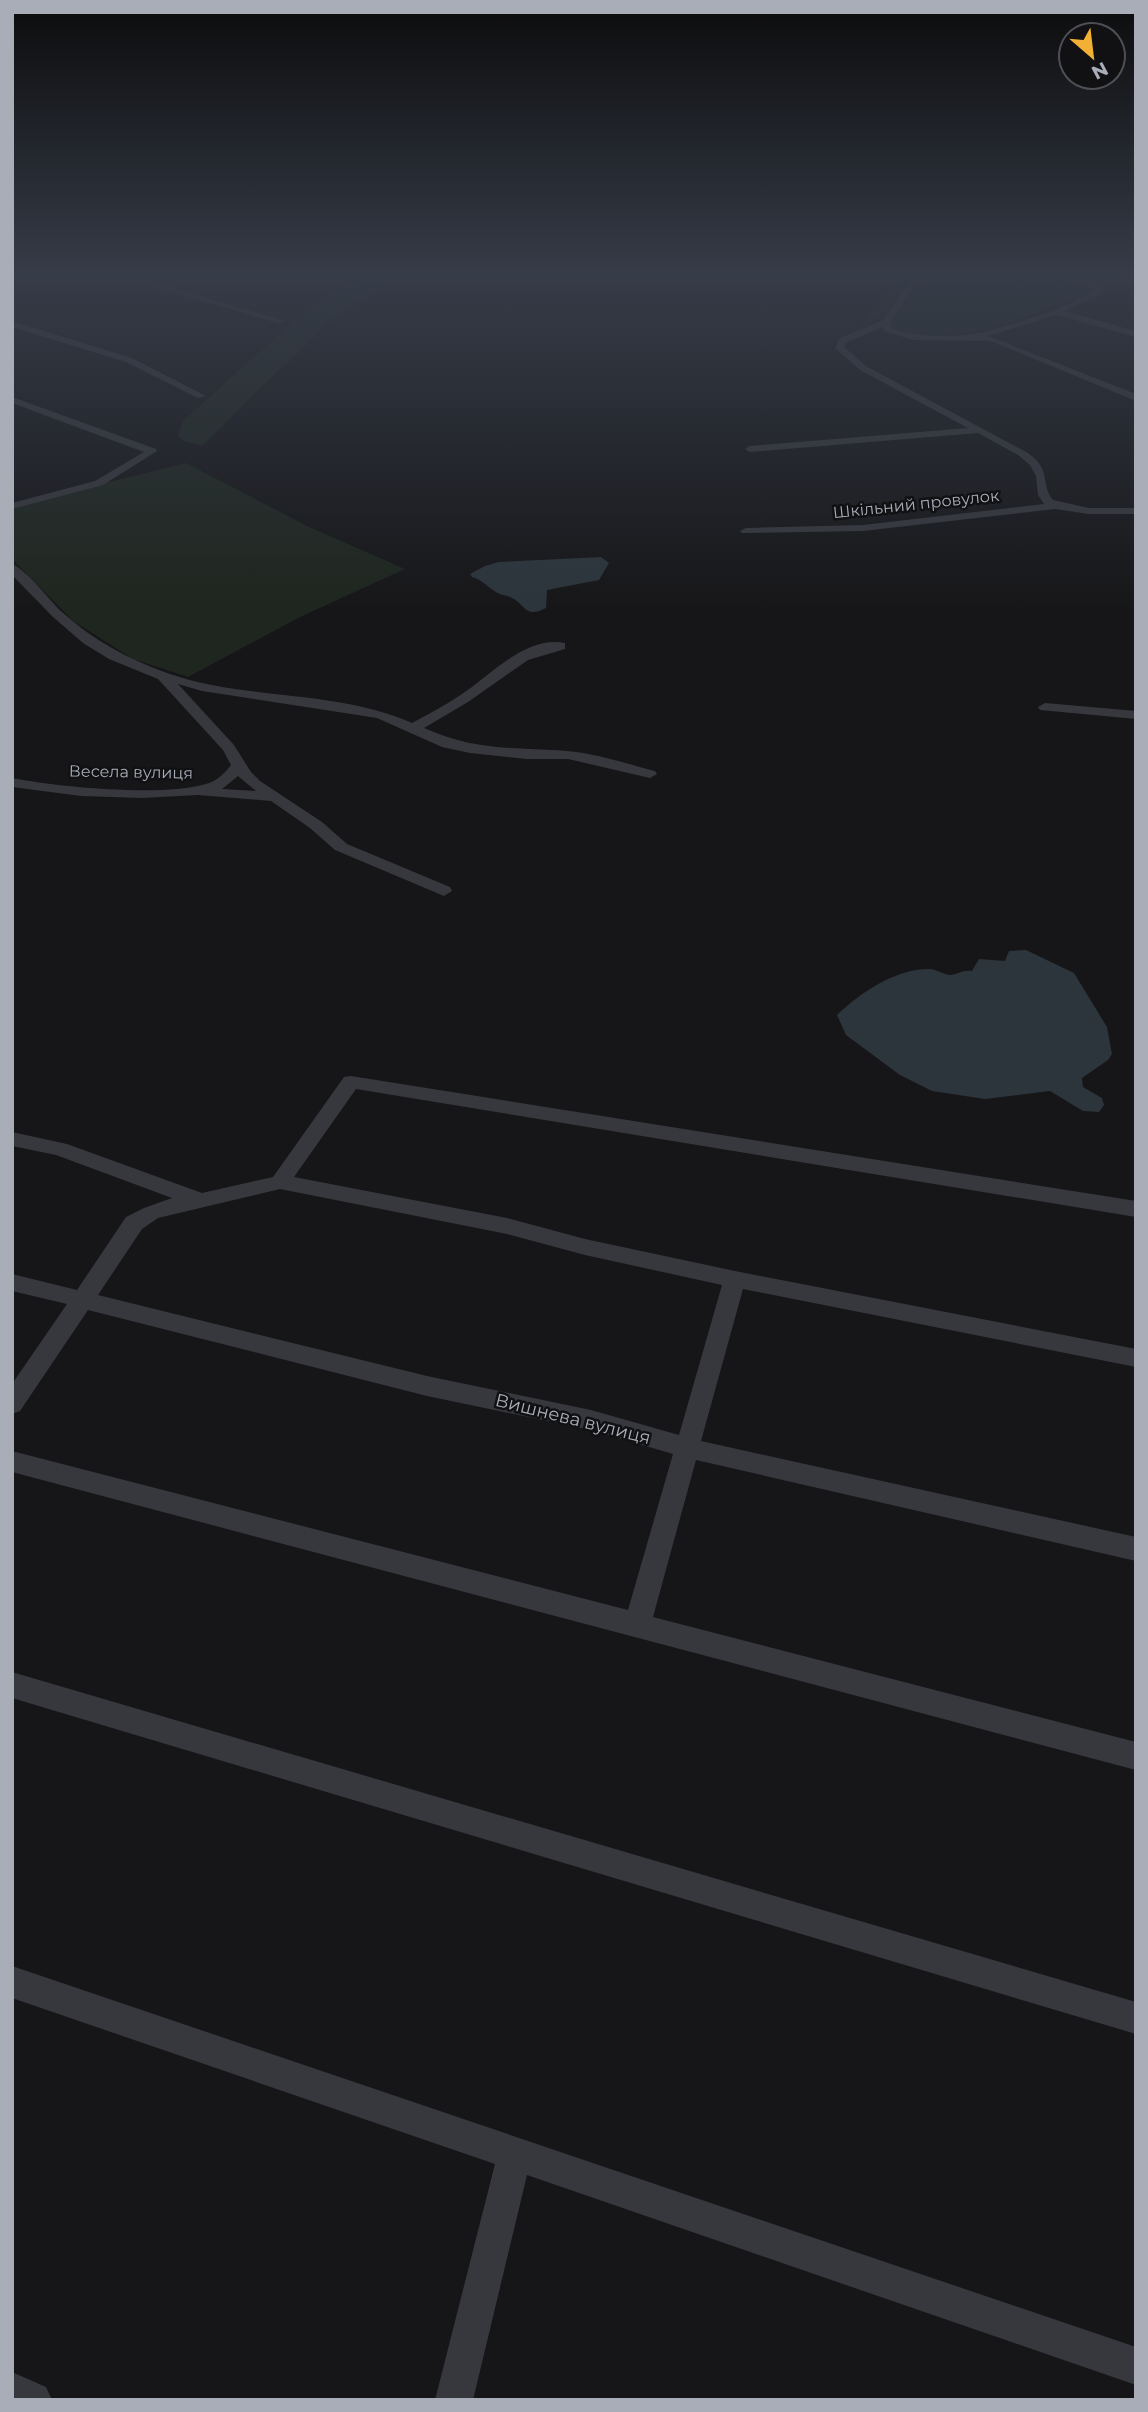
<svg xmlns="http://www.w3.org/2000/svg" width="1148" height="2412" font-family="Montserrat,sans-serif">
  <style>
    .green { fill: #1e261f }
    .water { fill: #2c353c }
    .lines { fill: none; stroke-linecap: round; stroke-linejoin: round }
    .minor { fill: #37383d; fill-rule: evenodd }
    .labels { text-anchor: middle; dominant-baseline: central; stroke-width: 5; stroke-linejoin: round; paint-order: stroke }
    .far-street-label { font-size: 16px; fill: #a8adb8; stroke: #111113 }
    .street-label { font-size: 18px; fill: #a8adb8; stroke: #111113 }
  </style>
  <rect width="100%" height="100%" fill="#161618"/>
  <!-- green -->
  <path class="green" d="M379 273H412L363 298 326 324 202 446 183 441 178 435 183 421 301 314 343 287Z
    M905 273H913C899 297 880 326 851 331L861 324Z
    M927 273H966L1092 284 1091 290C1027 317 961 351 891 328V320Z
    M186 463 309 527 405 569 300 617 188 677 133 659 73 621 12 559V506Z"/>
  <!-- water -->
  <path class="water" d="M601 557 609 563 599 580 547 590 546 608C525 619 526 605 512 598 507 595 500 595 496 592 486 586 483 580 472 577L470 574 485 566 499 562Z
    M1026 950 1074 973 1107 1027 1112 1054 1108 1060 1082 1078 1083 1087 1102 1098 1104 1105 1099 1112 1083 1111 1050 1091 985 1099 932 1091 900 1075 846 1035 837 1015C860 993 895 969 929 969 937 969 943 975 951 975 958 974 963 970 972 971L979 959 1005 961 1009 951Z"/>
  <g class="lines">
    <!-- minor -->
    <path class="minor" d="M109 273H120L285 321 278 323Z
      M916 273H924L890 322 891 328C914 337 954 338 978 333 1006 327 1076 307 1095 288L1061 279 1008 275 1004 273 1136 279V283L1094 281 1104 287 1100 294 1064 311 1136 331V337L1056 315 988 336 1136 394V401L991 341 913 340 884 331 882 327 847 342 844 347 866 366 1028 453C1052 470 1040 484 1053 500L1089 508H1136V514H1089L1055 509 863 531 742 533 740 531 746 528 863 525 1044 504 1038 495 1036 476 1030 465 1018 455 978 433 750 452 745 449 750 446 968 428 860 370 835 348 840 338 883 320Z
      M12 321 132 358 206 396 198 398 126 362 12 327Z
      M12 397 156 449 157 451 103 485 12 509V503L95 481 144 452 12 403Z
      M12 564C28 571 48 599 62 612 93 640 128 659 167 673 246 701 334 689 412 723 428 714 444 706 459 696 489 677 525 635 565 643V649L528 660 468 702 424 728C475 751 512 747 566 751 595 753 627 764 655 771L657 774 650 778 568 759H526L470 753 442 747 377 718 202 691 178 684 234 745 251 772 260 781 322 822 347 844 450 887 452 891 444 896 335 850 310 828 271 801 198 795 142 798 81 796 12 787V778C58 787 162 797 206 784 217 781 225 773 231 765L223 750 158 679 109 659 83 643 53 617 12 575ZM238 776 256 791 222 789Z
      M1045 703 1136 711V719L1040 710 1038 707Z
      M351 1076 1136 1201V1217L356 1089 294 1177 507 1218 585 1239 735 1271 1136 1349V1367L743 1289 701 1441 1136 1537V1561L696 1460 653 1617 1136 1742V1770L12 1472V1451L628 1610 673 1454 591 1430 427 1396 88 1310 20 1411 12 1414V1384L67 1304 12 1291V1274L77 1290 126 1217 144 1208 172 1198 56 1155 12 1146V1132L67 1144 202 1193 273 1177 344 1077ZM280 1189 507 1234 585 1255 722 1285 679 1435 591 1410 427 1376 98 1295 142 1229 158 1218Z
      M12 1672 1136 2002V2034L12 1698Z
      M12 1966 1136 2347V2385L527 2175 473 2400H435L495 2164 12 1998Z
      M12 2372 46 2387 52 2400H12Z"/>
  </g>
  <!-- sky -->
  <linearGradient id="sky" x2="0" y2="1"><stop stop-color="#0c0c0d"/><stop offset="0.45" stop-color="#363c48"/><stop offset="1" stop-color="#363c48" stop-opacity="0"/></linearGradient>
  <rect width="1148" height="610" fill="url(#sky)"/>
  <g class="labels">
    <!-- far-street labels -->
    <g class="far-street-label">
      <text transform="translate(916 504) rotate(-6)">Шкільний провулок</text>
      <text transform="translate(131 772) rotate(1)">Весела вулиця</text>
    </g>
    <!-- street labels -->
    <g class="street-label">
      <text transform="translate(573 1419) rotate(14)">Вишнева вулиця</text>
    </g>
  </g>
  <!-- border -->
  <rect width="1148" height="2412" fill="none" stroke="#a8adb8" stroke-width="28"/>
  <!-- north arrow -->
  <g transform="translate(1092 56) rotate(152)"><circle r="33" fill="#111113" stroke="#4d4f55" stroke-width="2"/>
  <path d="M0-5L12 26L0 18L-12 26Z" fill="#f2b134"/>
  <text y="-10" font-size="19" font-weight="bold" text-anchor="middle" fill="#a8adb8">N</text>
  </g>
</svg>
